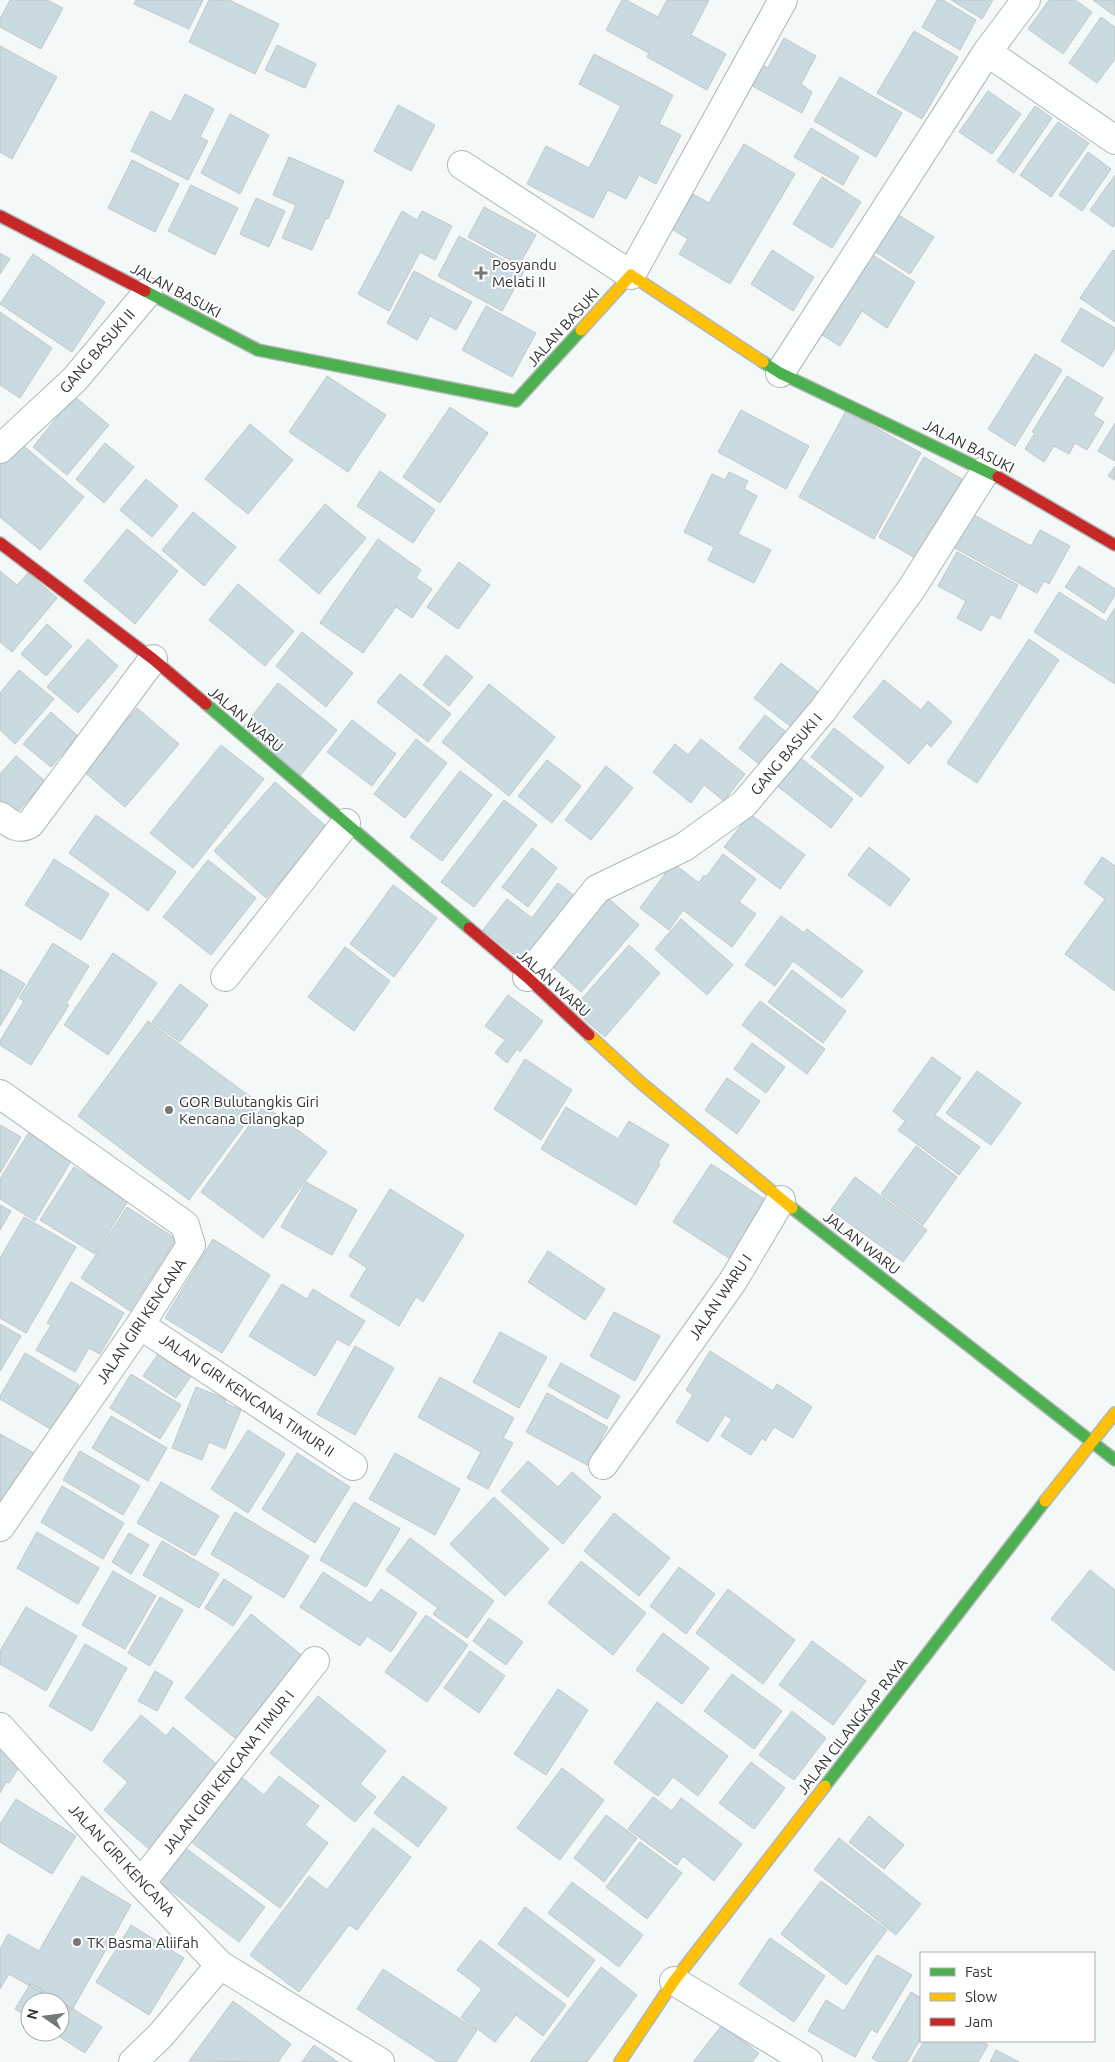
<svg xmlns="http://www.w3.org/2000/svg" width="1115" height="2062" font-family="Ubuntu,sans-serif">
  <style>
    .building { fill: #cadae1; stroke: #c2c6c6 }
    .lines { fill: none; stroke-linecap: round; stroke-linejoin: round }
    .street-casing { stroke: #b3b6b6; stroke-width: 30 }
    .fast-casing { stroke: #b3b6b6; stroke-width: 14 }
    .slow-casing { stroke: #b3b6b6; stroke-width: 14 }
    .jam-casing { stroke: #b3b6b6; stroke-width: 14 }
    .street { stroke: #fdfefe; stroke-width: 28 }
    .fast { stroke: #4caf50; stroke-width: 11 }
    .slow { stroke: #ffc107; stroke-width: 11 }
    .jam { stroke: #c62828; stroke-width: 11 }
    .poi-dot { fill: #747878; stroke: #fff; stroke-width: 2 }
    .labels { text-anchor: middle; dominant-baseline: central; stroke-width: 4; stroke-linejoin: round; paint-order: stroke }
    .poi-label { font-size: 15px; fill: #303333; stroke: #fff; text-anchor: start }
    .street-label { font-size: 15px; fill: #303333; stroke: #fff }
  </style>
  <rect width="100%" height="100%" fill="#f3f8f8"/>
  <!-- building -->
  <path class="building" d="M10 0H47L63 8 41 49 0 27V19Z
    M136 0H203L189 29 134 4Z
    M209 0H229L279 24 255 74 189 42Z
    M622 0H626L658 17 667 0H709L691 35 726 54 707 90 647 57 649 53 606 30Z
    M937 0H943L976 20 960 50 922 27Z
    M951 0H993L982 19Z
    M1049 0H1075L1092 12 1063 54 1028 29Z
    M1093 0H1115V16Z
    M1101 17 1115 27V59L1097 83 1069 63Z
    M914 31 958 57 922 119 877 93Z
    M784 38 816 56 801 84 812 92 802 113 747 83 759 63 768 68Z
    M277 45 316 64 305 88 265 70Z
    M0 46 57 77 12 159 0 152Z
    M594 54 673 95 659 124 681 135 656 184 639 175 626 199 608 190 593 218 527 184 546 146 589 168 621 106 579 84Z
    M840 77 902 113 876 157 814 121Z
    M988 91 1021 114 992 154 959 132Z
    M185 94 214 109 200 137 208 141 188 180 131 151 151 111 171 122Z
    M398 105 435 125 411 171 374 151Z
    M1035 106 1052 118 1014 173 997 161Z
    M230 114 269 135 240 194 201 173Z
    M1058 122 1089 143 1051 197 1020 175Z
    M811 128 859 157 843 185 794 157Z
    M744 144 795 174 730 284 679 254 688 239 672 229 693 194 709 203Z
    M1088 152 1111 169 1082 211 1059 195Z
    M289 157 344 181 328 219 326 218 312 250 282 238 296 205 273 195Z
    M132 160 179 184 155 232 108 208Z
    M1115 175V224L1113 227 1090 210Z
    M822 177 861 202 832 248 793 224Z
    M191 185 238 208 215 255 168 231Z
    M256 198 285 211 269 247 240 234Z
    M484 207 536 235 519 265 468 237Z
    M889 209 934 237 910 274 866 246Z
    M402 211 417 220 422 211 452 226 435 260 420 252 389 311 358 294Z
    M459 236 524 271 502 311 438 276Z
    M772 250 814 277 793 311 751 284Z
    M1113 250 1115 251V322L1080 298Z
    M868 252 915 282 887 328 862 311 840 346 817 332Z
    M0 253 10 259 0 274Z
    M33 254 105 302 72 352 0 304Z
    M414 271 472 302 456 330 430 316 417 340 387 323Z
    M486 306 536 333 512 377 462 350Z
    M1081 308 1115 328V348L1103 367 1061 341Z
    M0 312 52 348 20 398 0 385Z
    M1035 354 1062 370 1015 446 988 429Z
    M327 376 386 415 348 472 289 432Z
    M1067 376 1103 398 1093 415 1104 422 1087 450 1075 443 1069 454 1054 446 1044 462 1025 449 1035 433 1032 432Z
    M74 396 109 425 67 475 33 447Z
    M450 407 488 433 440 503 403 477Z
    M741 410 809 446 786 489 718 452Z
    M846 411 921 453 874 539 799 497Z
    M1115 423V461L1098 451Z
    M250 424 293 460 248 514 205 479Z
    M19 442 84 497 40 550 0 517V465Z
    M105 443 134 467 104 503 76 479Z
    M924 457 962 479 917 559 879 537Z
    M1115 466V480L1108 476Z
    M380 471 435 510 413 543 357 506Z
    M729 472 748 481 744 489 757 496 738 534 771 550 754 583 708 560 714 547 684 532 712 474 725 480Z
    M146 479 178 506 152 537 120 510Z
    M325 504 366 538 319 594 279 560Z
    M193 512 236 547 204 586 162 550Z
    M972 514 1031 546 1040 530 1070 546 1049 584 1044 581 1037 593 953 547Z
    M127 529 178 571 135 624 84 581Z
    M378 539 421 570 416 578 432 589 412 618 396 607 363 653 320 623Z
    M957 552 1018 585 1000 619 991 614 981 631 957 618 966 601 938 586Z
    M459 562 490 585 458 629 427 607Z
    M1079 566 1115 589V595L1104 613 1065 587Z
    M0 571 17 585 28 573 57 598 12 652 0 642Z
    M238 584 294 631 265 666 209 620Z
    M1059 592 1106 622 1115 608V684L1034 632Z
    M47 624 72 646 46 676 21 654Z
    M302 632 353 673 326 707 276 666Z
    M88 639 118 666 78 713 47 687Z
    M1029 639 1059 660 977 783 947 763Z
    M446 655 473 677 449 706 423 685Z
    M781 663 821 694 794 729 754 698Z
    M19 670 54 699 15 744 0 730V693Z
    M400 674 451 714 428 742 377 702Z
    M884 680 921 710 928 701 952 722 931 747 927 743 909 764 853 717Z
    M278 683 337 730 300 776 242 729Z
    M489 684 555 737 509 796 442 742Z
    M137 708 179 744 125 807 83 771Z
    M51 712 78 736 51 767 23 744Z
    M765 715 791 736 765 769 739 748Z
    M352 720 396 754 372 786 327 752Z
    M834 728 884 767 861 797 811 757Z
    M416 739 447 763 405 818 374 794Z
    M701 739 745 774 724 801 704 785 691 803 653 772 675 744 688 755Z
    M221 745 264 779 193 868 150 833Z
    M16 756 45 781 13 817 0 805V774Z
    M798 756 853 799 831 828 776 785Z
    M547 760 581 786 552 823 518 796Z
    M606 766 633 788 591 840 565 820Z
    M460 771 492 795 442 861 410 837Z
    M275 782 327 827 266 898 214 851Z
    M504 800 537 825 474 907 441 882Z
    M750 814 805 855 780 889 724 847Z
    M96 815 176 872 148 911 69 853Z
    M869 847 910 879 890 906 848 875Z
    M532 848 557 868 528 907 502 887Z
    M723 854 756 879 739 902 756 914 732 947 683 910 669 930 640 908 673 863 699 883 704 875 706 877Z
    M1102 857 1115 866V991L1065 954 1105 899 1084 883Z
    M54 859 109 894 81 940 25 905Z
    M208 860 256 898 211 955 163 917Z
    M558 883 576 897 525 963 483 930 507 899 532 918Z
    M393 885 437 918 394 977 350 944Z
    M602 893 639 925 581 992 544 959Z
    M781 916 804 933 807 929 863 971 842 998 793 961 775 986 745 965Z
    M681 919 733 965 707 995 655 949Z
    M53 943 89 966 66 1004 69 1005 31 1065 0 1045V1041L24 1001 19 998Z
    M629 945 660 973 605 1037 573 1009Z
    M345 947 390 981 354 1031 308 997Z
    M113 953 157 983 108 1055 64 1025Z
    M0 969 25 984 0 1026Z
    M792 970 846 1011 823 1043 768 1002Z
    M180 984 208 1005 180 1042 152 1022Z
    M508 995 543 1021 520 1052 517 1049 507 1063 495 1053 505 1040 485 1026Z
    M760 1001 825 1049 807 1074 742 1025Z
    M148 1021 260 1104 189 1200 78 1116Z
    M752 1043 785 1067 766 1093 734 1069Z
    M932 1057 961 1078 935 1115 980 1147 959 1175 898 1130 905 1121 893 1111Z
    M525 1059 572 1090 541 1140 494 1109Z
    M977 1071 1021 1103 991 1145 946 1113Z
    M727 1078 760 1101 737 1134 705 1110Z
    M264 1105 327 1152 263 1238 201 1192Z
    M566 1107 618 1139 629 1121 669 1145 658 1163 660 1164 636 1205 541 1149Z
    M0 1125 21 1137 0 1173Z
    M33 1126 76 1153 35 1221 0 1199V1179Z
    M916 1146 957 1177 923 1225 881 1194Z
    M711 1164 769 1202 732 1260 673 1222Z
    M74 1167 128 1201 95 1254 40 1220Z
    M855 1177 927 1230 903 1262 831 1210Z
    M306 1182 357 1210 332 1255 281 1227Z
    M390 1189 464 1235 423 1302 416 1297 399 1326 350 1296 367 1268 349 1256Z
    M0 1205 11 1211 0 1230Z
    M127 1207 176 1239 130 1311 81 1278Z
    M24 1217 76 1247 26 1333 0 1318V1258Z
    M213 1239 270 1275 222 1353 165 1318Z
    M548 1251 605 1289 585 1320 528 1282Z
    M71 1282 124 1313 100 1354 89 1348 75 1372 36 1350 51 1325 47 1323Z
    M282 1284 307 1299 313 1289 365 1321 349 1346 337 1339 315 1376 249 1336Z
    M614 1312 660 1336 635 1381 590 1356Z
    M0 1324 21 1336 0 1371Z
    M500 1332 547 1357 519 1408 473 1382Z
    M355 1346 394 1368 355 1435 317 1414Z
    M163 1347 196 1369 176 1398 143 1376Z
    M710 1351 773 1391 777 1384 812 1407 793 1438 774 1427 765 1441 762 1438 751 1455 721 1436 732 1419 725 1415 708 1442 676 1422 693 1395 686 1390Z
    M25 1353 79 1385 52 1430 0 1399V1396Z
    M561 1363 620 1396 607 1419 548 1386Z
    M131 1374 181 1405 160 1439 110 1408Z
    M440 1377 514 1418 503 1438 513 1443 488 1489 467 1478 481 1452 418 1417Z
    M196 1387 226 1399 225 1403 241 1410 225 1449 209 1442 202 1460 172 1448Z
    M547 1393 608 1427 587 1465 526 1432Z
    M111 1416 167 1448 148 1481 92 1448Z
    M248 1430 285 1454 248 1513 211 1489Z
    M0 1434 34 1453 0 1512Z
    M80 1451 140 1486 123 1515 63 1480Z
    M297 1453 350 1487 315 1543 262 1509Z
    M395 1453 460 1489 435 1535 369 1499Z
    M528 1461 558 1487 572 1472 601 1497 563 1544 501 1491Z
    M161 1482 219 1516 195 1556 137 1523Z
    M62 1486 124 1523 103 1559 41 1522Z
    M494 1497 549 1549 505 1596 450 1544Z
    M354 1502 400 1529 366 1587 320 1560Z
    M235 1512 309 1556 284 1598 211 1554Z
    M614 1513 670 1558 639 1596 584 1551Z
    M37 1532 99 1568 78 1604 17 1568Z
    M129 1533 149 1545 131 1574 112 1562Z
    M410 1538 494 1601 467 1638 433 1614 438 1608 386 1570Z
    M162 1541 219 1574 199 1608 143 1575Z
    M581 1561 646 1613 613 1655 548 1603Z
    M679 1567 715 1594 686 1634 650 1606Z
    M1090 1570 1115 1590V1671L1051 1619Z
    M113 1571 156 1596 125 1649 82 1625Z
    M323 1572 371 1603 381 1589 417 1613 391 1652 367 1636 360 1646 300 1607Z
    M224 1579 252 1597 233 1626 205 1608Z
    M728 1589 795 1640 763 1684 696 1633Z
    M160 1597 183 1610 150 1666 128 1653Z
    M26 1607 77 1636 46 1691 0 1664V1651Z
    M251 1614 305 1658 240 1742 185 1698Z
    M426 1615 468 1645 427 1702 385 1672Z
    M489 1618 523 1642 506 1665 473 1641Z
    M663 1633 709 1668 682 1704 636 1670Z
    M812 1641 866 1681 833 1725 779 1685Z
    M85 1644 127 1668 92 1731 49 1706Z
    M470 1651 505 1676 479 1713 444 1688Z
    M155 1671 173 1682 157 1711 138 1701Z
    M732 1674 782 1711 754 1749 704 1711Z
    M558 1689 588 1710 546 1775 514 1754Z
    M318 1696 386 1751 360 1784 376 1797 355 1822 270 1753Z
    M657 1702 728 1756 698 1796 673 1777 658 1796 614 1763Z
    M792 1711 826 1738 794 1780 759 1755Z
    M141 1715 166 1736 173 1727 219 1766 149 1849 104 1810 128 1782 103 1761Z
    M0 1745 24 1759 9 1783 6 1782 0 1793Z
    M751 1762 785 1788 754 1829 719 1803Z
    M562 1768 604 1800 560 1860 517 1828Z
    M232 1770 264 1795 279 1776 319 1806 305 1825 328 1843 280 1908 183 1836Z
    M403 1776 447 1808 418 1847 374 1813Z
    M653 1797 672 1811 681 1798 742 1844 714 1881 683 1856 677 1865 628 1829Z
    M16 1799 76 1836 52 1874 0 1842V1824Z
    M606 1815 637 1838 604 1882 574 1858Z
    M869 1816 904 1845 884 1869 849 1842Z
    M373 1828 411 1857 357 1930 349 1925 299 1992 250 1955 309 1876 327 1890Z
    M839 1838 921 1904 896 1935 814 1870Z
    M640 1842 682 1873 647 1919 606 1887Z
    M183 1846 265 1907 239 1942 158 1881Z
    M82 1876 131 1905 72 2010 9 1974 0 1989V1949L8 1934 39 1951Z
    M821 1881 887 1930 846 1985 781 1934Z
    M572 1882 643 1935 619 1967 548 1913Z
    M525 1907 595 1960 568 1997 498 1944Z
    M131 1925 184 1958 149 2015 96 1982Z
    M770 1938 825 1976 794 2022 739 1984Z
    M480 1940 566 2005 543 2036 516 2015 495 2042 461 2017 482 1989 457 1970Z
    M877 1955 912 1975 877 2033 871 2029 855 2057 808 2031 826 2000 844 2011Z
    M601 1967 637 1995 587 2062H530Z
    M383 1969 477 2030 456 2062H438L357 2009Z
    M31 1983 102 2027 85 2053 52 2032H60V2002H30V2018L15 2009Z
    M911 1992 921 1998V2038L907 2062H879L872 2058Z
    M233 2001 291 2044 278 2062 189 2061Z
    M722 2025 759 2053 752 2062H693Z
    M924 2041H981L988 2045 978 2062H912Z
    M314 2045 338 2062H302Z
    M996 2050 1019 2062H990Z"/>
  <g class="lines">
    <!-- street casing -->
    <g class="street-casing">
      <path id="street" d="M987 52 1115 140
        M462 165 631 275 783 0
        M780 373 987 52 1026 0
        M0 449 75 379 148 292
        M0 816C10 823 17 831 30 824L153 659
        M225 977 346 823
        M527 977 597 889 684 847 744 804 823 710 912 588 986 470
        M0 1094 185 1225 191 1245 140 1325 0 1527
        M140 1325 353 1466
        M603 1465 733 1281 781 1200
        M0 1727 141 1883 220 1965 380 2062
        M141 1883 315 1661
        M674 1981 808 2062
        M133 2062 160 2036 220 1965"/>
    </g>
    <!-- fast casing -->
    <g class="fast-casing">
      <path id="fast" d="M145 291 258 350 516 401 581 330
        M763 362 780 373 998 477
        M206 704 469 928
        M792 1208 1115 1460
        M825 1786 1045 1501"/>
    </g>
    <!-- slow casing -->
    <g class="slow-casing">
      <path id="slow" d="M581 330 631 275 763 362
        M589 1035 640 1082 792 1208
        M1045 1501 1115 1413
        M620 2062 674 1981 825 1786"/>
    </g>
    <!-- jam casing -->
    <g class="jam-casing">
      <path id="jam" d="M0 216 145 291
        M998 477 1115 545
        M0 543 153 659 206 704
        M469 928 527 977 589 1035"/>
    </g>
    <!-- street -->
    <use href="#street" class="street"/>
    <!-- fast -->
    <use href="#fast" class="fast"/>
    <!-- slow -->
    <use href="#slow" class="slow"/>
    <!-- jam -->
    <use href="#jam" class="jam"/>
  </g>
  <!-- markers -->
  <g class="poi-dot">
    <path d="M478.5 265.5h5v5h5v5h-5v5h-5v-5h-5v-5h5z"/>
    <circle cx="169" cy="1110" r="5"/>
    <circle cx="77" cy="1942" r="5"/>
  </g>
  <g class="labels">
    <!-- poi labels -->
    <g class="poi-label">
      <text x="492" y="264">Posyandu<tspan x="492" dy="17">Melati II</tspan></text>
      <text x="179" y="1101">GOR Bulutangkis Giri<tspan x="179" dy="17">Kencana Cilangkap</tspan></text>
      <text x="87" y="1942">TK Basma Aliifah</text>
    </g>
    <!-- street labels -->
    <g class="street-label">
      <text transform="translate(176 290) rotate(28)">JALAN BASUKI</text>
      <text transform="translate(563 327) rotate(-48)">JALAN BASUKI</text>
      <text transform="translate(97 351) rotate(-49)">GANG BASUKI II</text>
      <text transform="translate(969 446) rotate(27)">JALAN BASUKI</text>
      <text transform="translate(246 719) rotate(40)">JALAN WARU</text>
      <text transform="translate(786 754) rotate(-50)">GANG BASUKI I</text>
      <text transform="translate(554 983) rotate(42)">JALAN WARU</text>
      <text transform="translate(862 1243) rotate(38)">JALAN WARU</text>
      <text transform="translate(720 1297) rotate(-56)">JALAN WARU I</text>
      <text transform="translate(141 1321) rotate(-56)">JALAN GIRI KENCANA</text>
      <text transform="translate(247 1395) rotate(34)">JALAN GIRI KENCANA TIMUR II</text>
      <text transform="translate(852 1726) rotate(-52)">JALAN CILANGKAP RAYA</text>
      <text transform="translate(228 1772) rotate(-52)">JALAN GIRI KENCANA TIMUR I</text>
      <text transform="translate(122 1860) rotate(47)">JALAN GIRI KENCANA</text>
    </g>
  </g>
  <!-- legend -->
  <rect x="920" y="1952" width="175" height="90" fill="#ffffff" stroke="#acadad"/>
  <rect x="930" y="1968" width="25" height="8" fill="#4caf50" stroke="#acadad"/>
  <text x="965" y="1977" font-size="15" fill="#303333">Fast</text>
  <rect x="930" y="1993" width="25" height="8" fill="#ffc107" stroke="#acadad"/>
  <text x="965" y="2002" font-size="15" fill="#303333">Slow</text>
  <rect x="930" y="2018" width="25" height="8" fill="#c62828" stroke="#acadad"/>
  <text x="965" y="2027" font-size="15" fill="#303333">Jam</text>
  <!-- north arrow -->
  <g transform="translate(45 2017) rotate(284)"><circle r="24" fill="#ffffff" stroke="#acadad"/>
  <path d="M0-4L9 19L0 12L-9 19Z" fill="#747878"/>
  <text y="-8" font-size="14" font-weight="bold" text-anchor="middle" fill="#303333">N</text>
  </g>
</svg>
